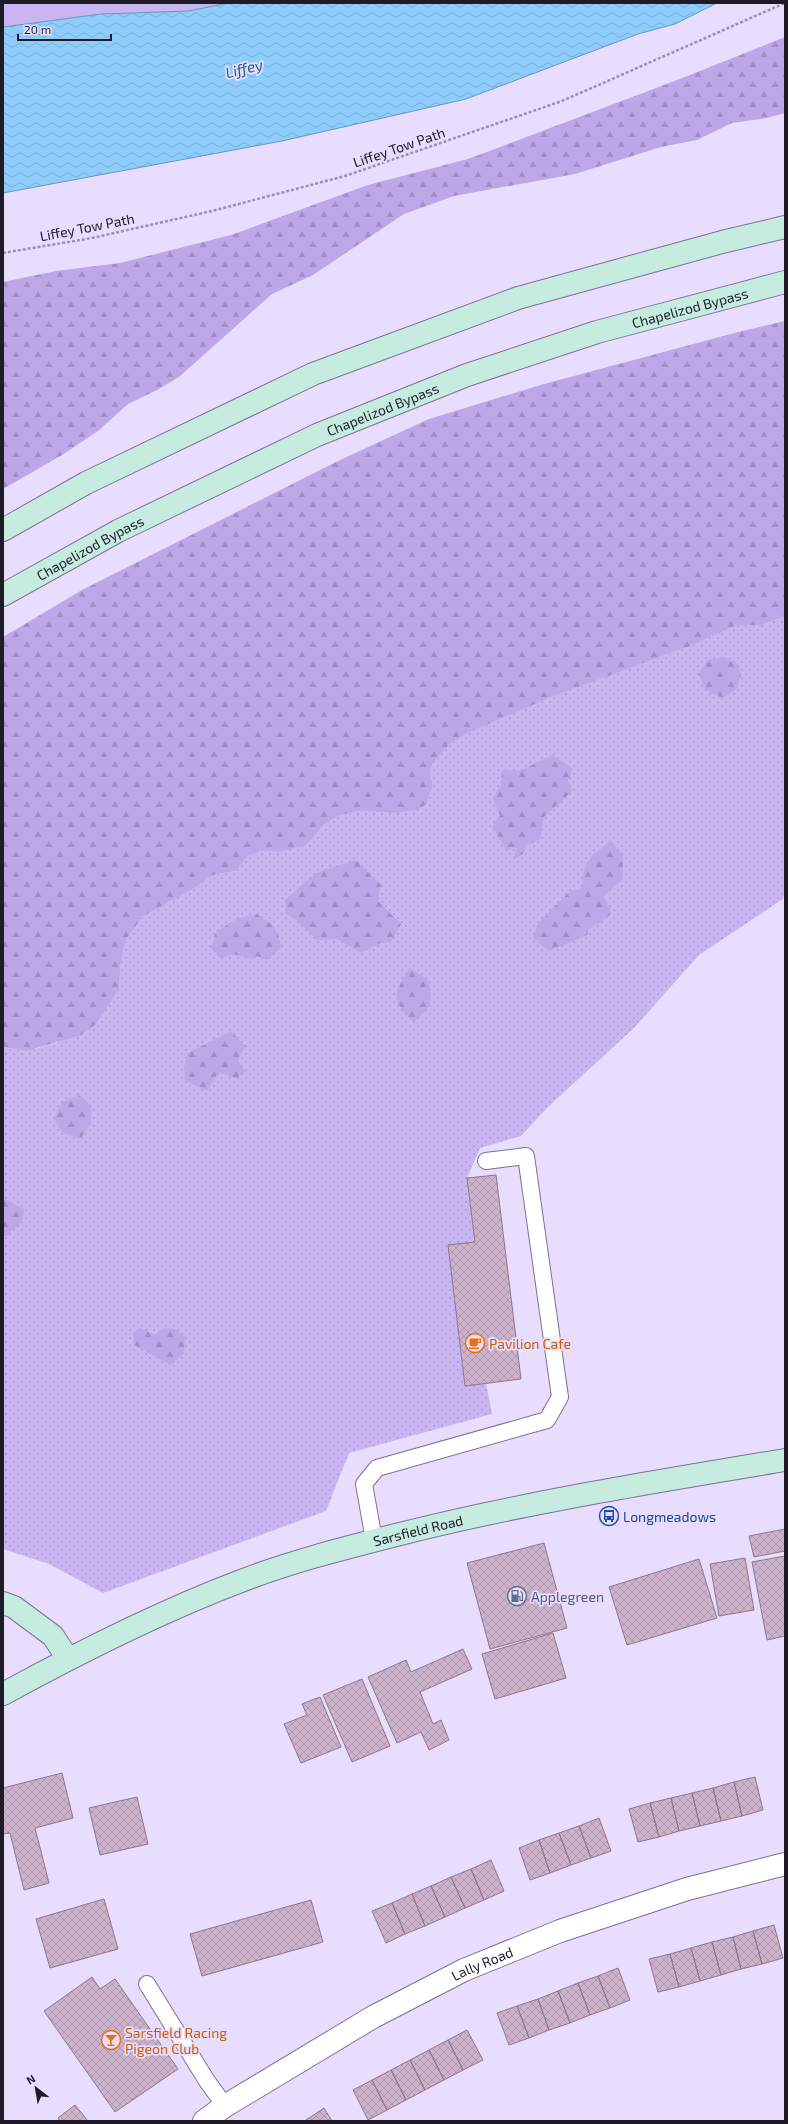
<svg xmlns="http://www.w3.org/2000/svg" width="788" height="2124" font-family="'Exo 2',sans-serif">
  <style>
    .grass { fill: url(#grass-dots) }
    .forest { fill: url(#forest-firs) }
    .green { fill: #c9b5f2 }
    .water { fill: url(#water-waves); stroke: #6c97bc }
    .building { fill: url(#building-cross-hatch); stroke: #8f768d }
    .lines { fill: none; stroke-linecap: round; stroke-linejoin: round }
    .lane-casing { stroke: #7c7290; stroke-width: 18 }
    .street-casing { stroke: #7c7290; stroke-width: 24 }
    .secondary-casing { stroke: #7c7290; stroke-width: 24 }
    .path { stroke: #9a92ab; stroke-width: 2.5; stroke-dasharray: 3 2; stroke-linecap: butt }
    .lane { stroke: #fff; stroke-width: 16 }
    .street { stroke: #fff; stroke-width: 22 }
    .secondary { stroke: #c6ece0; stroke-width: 22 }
    .labels { text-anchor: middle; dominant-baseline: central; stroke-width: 3.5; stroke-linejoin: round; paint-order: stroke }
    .street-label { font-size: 14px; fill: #1e1a26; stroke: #e8ddfe }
    .food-label { font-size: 14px; fill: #c56008; stroke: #e8ddfe; text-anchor: start }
    .transit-label { font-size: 14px; fill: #164399; stroke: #e8ddfe; text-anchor: start }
    .service-label { font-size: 14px; fill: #4e5e75; stroke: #e8ddfe; text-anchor: start }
    .water-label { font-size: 15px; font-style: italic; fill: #175d89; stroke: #e8ddfe }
  </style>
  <defs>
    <pattern id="grass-dots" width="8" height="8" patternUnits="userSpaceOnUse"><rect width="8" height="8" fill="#c9b5f2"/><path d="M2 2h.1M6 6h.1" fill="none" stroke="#ac9bcf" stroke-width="1.8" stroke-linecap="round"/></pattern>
    <pattern id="forest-firs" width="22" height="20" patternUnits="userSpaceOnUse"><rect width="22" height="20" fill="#bda7e8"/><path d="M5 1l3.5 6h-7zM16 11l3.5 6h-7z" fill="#a28fc7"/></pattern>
    <pattern id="water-waves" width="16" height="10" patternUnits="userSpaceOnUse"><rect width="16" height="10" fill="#8eccfc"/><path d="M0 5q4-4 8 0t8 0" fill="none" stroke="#7aafd8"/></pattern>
    <pattern id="building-cross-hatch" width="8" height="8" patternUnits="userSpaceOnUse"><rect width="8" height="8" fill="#cdb2cb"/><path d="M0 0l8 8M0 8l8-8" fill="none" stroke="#b098ae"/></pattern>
  </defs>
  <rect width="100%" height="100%" fill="#e8ddfe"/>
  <!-- grass -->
  <path class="grass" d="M785 616V888L783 899 699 955 634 1028 548 1107 521 1136 480 1148 467 1178 475 1242 448 1246 465 1386 486 1383 492 1414 349 1453 326 1511 103 1593 49 1564 3 1549V1047L27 1051 57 1043 107 1006 119 989 121 961 126 940 142 917 195 888 213 875 236 871 248 856 261 851 278 852 317 833 324 825 338 816 359 811 397 813 417 810 427 804 433 785 430 772 433 763 449 745 466 734 554 696 693 645 737 625H762Z"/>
  <!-- forest -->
  <path class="forest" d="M785 37V113L767 118 732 123 697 140 661 147 575 174 454 196 404 214 313 275 272 294 179 377 157 390 128 404 98 431 62 455 3 489V282L56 271 120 263 231 235 368 185 468 159 685 77Z
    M785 321V616L762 625H737L693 645 554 696 466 734 449 745 433 763 430 772 433 785 427 804 417 810 397 813 359 811 338 816 324 825 306 845 278 852 261 851 248 856 236 871 213 875 195 888 142 917 126 940 121 961 119 989 95 1025 81 1035 27 1051 3 1047V637L82 590 338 461 429 419 544 384 742 331Z
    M724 657 737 663 741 675 737 689 722 698 705 689 699 674 707 660Z
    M552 755 573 769 568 780 572 791 544 817 540 839 528 845 524 853 514 859 517 848 506 849 492 827 500 815 493 798 501 786 502 770 520 771Z
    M611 841 623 855V879L603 897 611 908 609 916 589 929 587 935 549 951 533 938 537 925 568 893 583 887C582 861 591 855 611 841Z
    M356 860 381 885 378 901 401 924 391 942 380 943 361 953 337 939 317 940 296 920 286 914 285 900 316 873Z
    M256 914C272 923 279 929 281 947L267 960 257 956 251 959 234 954 220 958 211 948 216 932 236 919Z
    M410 968 428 980C434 1002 431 1008 413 1022 390 997 393 996 410 968Z
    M231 1031 245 1046 238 1061 245 1071 236 1079 219 1072 207 1091 185 1081 184 1067 188 1053Z
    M79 1095 91 1106V1124L80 1139 62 1132 54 1119 62 1102Z
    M5 1199 24 1209 22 1222 6 1236H3V1200Z
    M140 1328 154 1335 164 1328 174 1329 185 1336 184 1353 171 1365 134 1345 133 1333Z"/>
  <!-- green -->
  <path class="green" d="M3 3H228L189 11 101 14 3 27Z"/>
  <!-- water -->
  <path class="water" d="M228 3H717L675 24 638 34 466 99 282 141 3 193V27L101 14 189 11Z"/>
  <!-- building -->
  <path class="building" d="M496 1175 521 1379 465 1386 448 1245 475 1242 467 1178Z
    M785 1529V1551L754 1557 749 1536Z
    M544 1543 567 1628 490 1649 467 1563Z
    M785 1556V1636L767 1640 752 1562Z
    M745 1558 754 1610 719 1616 710 1564Z
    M699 1559 717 1618 627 1645 609 1587Z
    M553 1633 566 1678 495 1699 482 1654Z
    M463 1649 472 1669 420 1692 433 1724 441 1720 449 1740 429 1750 421 1732 397 1743 368 1677 406 1660 411 1672Z
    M362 1679 390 1746 352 1762 323 1695Z
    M320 1697 341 1747 301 1763 284 1724 307 1715 302 1704Z
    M62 1773 73 1818 35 1828 49 1883 24 1890 10 1833 3 1834V1788Z
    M755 1777 763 1810 742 1816 734 1782Z
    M734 1782 742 1816 721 1821 713 1788Z
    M713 1788 721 1821 700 1826 692 1793Z
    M692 1793 700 1826 679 1831 671 1798Z
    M137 1797 148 1844 100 1855 89 1808Z
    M671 1798 679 1831 659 1837 650 1803Z
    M650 1803 659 1837 638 1842 629 1809Z
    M599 1818 611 1851 591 1858 579 1826Z
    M579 1826 591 1858 571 1865 559 1833Z
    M559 1833 571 1865 550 1873 539 1840Z
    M539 1840 550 1873 530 1880 519 1848Z
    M491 1860 504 1891 484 1900 471 1869Z
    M471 1869 484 1900 465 1908 451 1877Z
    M451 1877 465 1908 445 1917 431 1886Z
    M431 1886 445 1917 425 1926 412 1894Z
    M412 1894 425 1926 405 1934 392 1903Z
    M104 1899 118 1949 50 1968 36 1919Z
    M311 1900 323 1942 202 1976 190 1934Z
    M392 1903 405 1934 386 1943 372 1911Z
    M774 1925 783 1958 762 1964 753 1931Z
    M753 1931 762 1964 741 1969 733 1937Z
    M733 1937 741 1969 721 1975 712 1942Z
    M712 1942 721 1975 700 1981 691 1948Z
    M691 1948 700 1981 679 1987 670 1954Z
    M670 1954 679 1987 658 1992 649 1959Z
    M618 1968 630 2000 610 2008 598 1976Z
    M598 1976 610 2008 590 2015 578 1983Z
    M92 1977 100 1989 115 1979 178 2069 115 2112 44 2011Z
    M578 1983 590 2015 570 2023 558 1991Z
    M558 1991 570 2023 549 2030 538 1999Z
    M538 1999 549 2030 529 2038 517 2006Z
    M517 2006 529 2038 509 2045 497 2013Z
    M467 2030 483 2060 463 2070 448 2040Z
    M448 2040 463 2070 444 2080 429 2050Z
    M429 2050 444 2080 425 2090 410 2060Z
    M410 2060 425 2090 406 2100 391 2070Z
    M391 2070 406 2100 387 2110 372 2080Z
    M372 2080 387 2110 368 2120 353 2090Z
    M75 2105 88 2121H60L58 2118Z
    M324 2108 332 2121H306V2120Z"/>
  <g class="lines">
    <!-- lane casing -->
    <g class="lane-casing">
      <path id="lane" d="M374 1540 364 1484 377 1468 547 1420 560 1397 526 1156 486 1161
        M147 1984 207 2081 225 2106"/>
    </g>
    <!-- street casing -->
    <g class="street-casing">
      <g id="street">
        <path id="s1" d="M204 2121 225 2106 373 2017 464 1970 560 1931 687 1889 785 1864"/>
      </g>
    </g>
    <!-- secondary casing -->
    <g class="secondary-casing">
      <g id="secondary">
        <path d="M3 530 86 483 313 374 518 298 722 242 785 227"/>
        <path id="s2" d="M3 595 118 531 317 435 467 375 597 332 785 282"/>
        <path d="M3 1603 14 1607 53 1636 68 1659"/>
        <path id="s3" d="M3 1694C80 1652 159 1612 241 1581 290 1562 341 1549 392 1536 521 1503 653 1482 785 1460"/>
      </g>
    </g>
    <!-- path -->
    <path class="path" d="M3 253 92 238 212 211 345 176 562 101 785 3"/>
    <!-- lane -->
    <use href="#lane" class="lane"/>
    <!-- street -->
    <use href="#street" class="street"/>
    <!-- secondary -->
    <use href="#secondary" class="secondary"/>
  </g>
  <!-- icons -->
  <defs>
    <g id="cafe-ring" transform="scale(1)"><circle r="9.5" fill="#e8ddfe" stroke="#e8710a" stroke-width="1.5"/><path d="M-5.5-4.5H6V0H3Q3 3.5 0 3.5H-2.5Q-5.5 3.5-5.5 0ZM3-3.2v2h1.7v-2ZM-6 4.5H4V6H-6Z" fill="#e8710a"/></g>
    <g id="bus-ring" transform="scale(1)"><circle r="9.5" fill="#e8ddfe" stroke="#1a4fb4" stroke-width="1.5"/><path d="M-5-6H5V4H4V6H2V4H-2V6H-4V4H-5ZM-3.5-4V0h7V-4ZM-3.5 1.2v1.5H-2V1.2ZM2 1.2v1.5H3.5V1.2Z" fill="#1a4fb4"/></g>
    <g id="fuel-ring" transform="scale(1)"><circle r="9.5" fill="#e8ddfe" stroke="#5c6f8a" stroke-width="1.5"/><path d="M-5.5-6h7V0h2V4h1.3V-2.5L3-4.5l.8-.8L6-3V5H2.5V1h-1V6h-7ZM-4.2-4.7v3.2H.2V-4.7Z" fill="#5c6f8a"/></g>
    <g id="bar-ring" transform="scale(1)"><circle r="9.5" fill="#e8ddfe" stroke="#e8710a" stroke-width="1.5"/><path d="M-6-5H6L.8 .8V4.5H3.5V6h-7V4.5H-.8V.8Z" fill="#e8710a"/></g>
  </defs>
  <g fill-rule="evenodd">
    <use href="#cafe-ring" x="475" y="1343"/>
    <use href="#bus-ring" x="609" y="1516"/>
    <use href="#fuel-ring" x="517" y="1596"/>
    <use href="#bar-ring" x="111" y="2040"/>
  </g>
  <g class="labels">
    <!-- street labels -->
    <g class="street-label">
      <text transform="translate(399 147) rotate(-19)">Liffey Tow Path</text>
      <text transform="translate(87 227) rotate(-11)">Liffey Tow Path</text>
      <text stroke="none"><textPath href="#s2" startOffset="747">Chapelizod Bypass</textPath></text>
      <text stroke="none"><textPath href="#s2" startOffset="423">Chapelizod Bypass</textPath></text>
      <text stroke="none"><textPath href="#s2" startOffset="99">Chapelizod Bypass</textPath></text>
      <text stroke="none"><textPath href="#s3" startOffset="448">Sarsfield Road</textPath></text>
      <text stroke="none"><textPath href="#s1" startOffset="320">Lally Road</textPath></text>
    </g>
    <!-- food labels -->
    <g class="food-label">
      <text x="489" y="1343">Pavilion Cafe</text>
      <text x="125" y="2032">Sarsfield Racing<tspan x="125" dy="16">Pigeon Club</tspan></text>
    </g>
    <!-- transit labels -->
    <g class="transit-label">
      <text x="623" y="1516">Longmeadows</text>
    </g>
    <!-- service labels -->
    <g class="service-label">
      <text x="531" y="1596">Applegreen</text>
    </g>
    <!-- water labels -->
    <g class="water-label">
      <text transform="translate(244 68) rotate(-14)">Liffey</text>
    </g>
  </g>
  <!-- border -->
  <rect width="788" height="2124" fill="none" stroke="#1e1a26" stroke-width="8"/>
  <!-- north arrow -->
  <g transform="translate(36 2088) rotate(329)" stroke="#e8ddfe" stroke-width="3" paint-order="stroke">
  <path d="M0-3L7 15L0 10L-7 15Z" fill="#1e1a26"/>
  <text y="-6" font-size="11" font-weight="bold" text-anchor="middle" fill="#1e1a26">N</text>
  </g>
  <!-- scale -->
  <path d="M18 34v6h93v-6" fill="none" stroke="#1e1a26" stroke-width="2"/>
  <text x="24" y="34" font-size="12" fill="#1e1a26" stroke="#e8ddfe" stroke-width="3" paint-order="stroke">20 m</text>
</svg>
